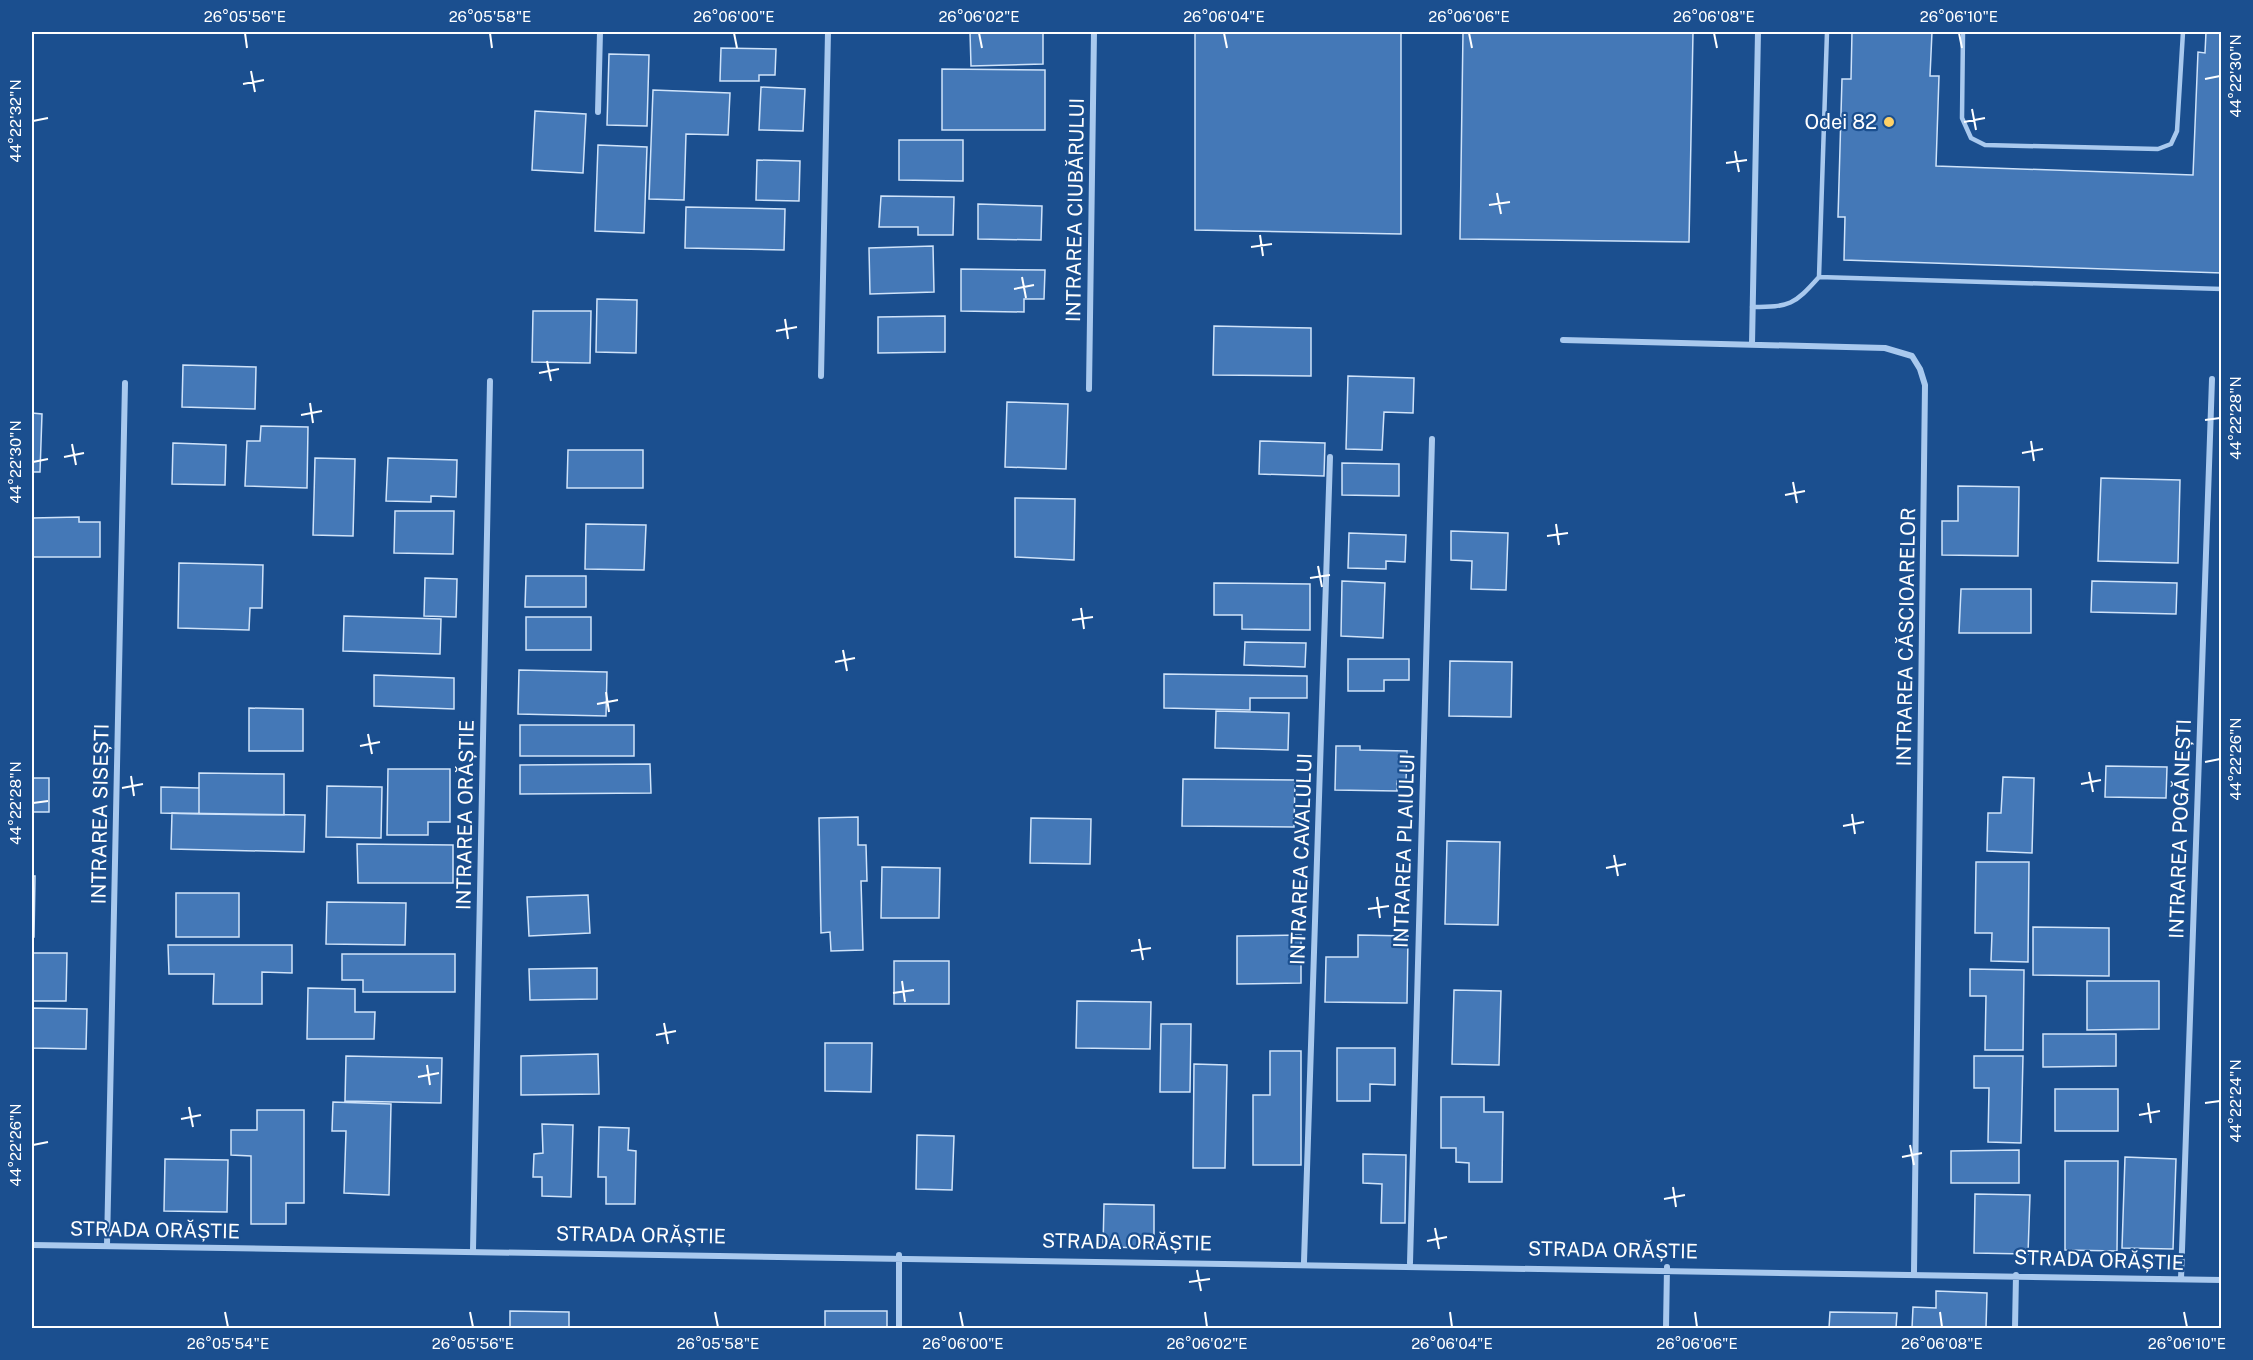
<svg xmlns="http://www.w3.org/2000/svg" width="2253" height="1360" font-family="'Public Sans',sans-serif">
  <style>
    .building { fill: #4478b7; stroke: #cfe3fa; stroke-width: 1.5 }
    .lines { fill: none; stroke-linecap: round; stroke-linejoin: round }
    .service { stroke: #a9c9ee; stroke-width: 4.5 }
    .minor { stroke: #a9c9ee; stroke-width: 6 }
    .ticks { fill: none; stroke: #fff; stroke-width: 2 }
    .poi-dot { fill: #ffd166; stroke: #1b4f8f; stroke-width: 2 }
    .labels { text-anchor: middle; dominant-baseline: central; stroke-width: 4.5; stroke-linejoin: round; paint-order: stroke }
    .poi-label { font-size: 20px; fill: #fff; stroke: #1b4f8f; text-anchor: end }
    .street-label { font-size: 20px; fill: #fff; stroke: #1b4f8f }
    .neatline { fill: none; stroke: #fff; stroke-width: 2 }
    .ticks-label { font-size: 15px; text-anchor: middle; fill: #fff }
  </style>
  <rect width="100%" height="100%" fill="#1b4f8f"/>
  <!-- building -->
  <path class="building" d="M970 32H1043V64L971 66Z
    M1195 32H1401V234L1195 230Z
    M1463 32H1693L1689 242 1460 239Z
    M1852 32H1932L1930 76H1939L1936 166 2193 175 2198 52 2205 53 2206 32H2222V273L1844 260 1845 217H1838L1842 79H1851Z
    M721 48 776 49 775 75H759V81H720Z
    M609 54 649 55 647 126 607 125Z
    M942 69 1045 70V130H942Z
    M761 87 805 89 803 131 759 130Z
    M653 90 730 93 728 135 686 134 684 200 649 199Z
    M535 111 586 114 583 173 532 170Z
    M899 140H963V181L899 180Z
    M598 145 647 147 644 233 595 231Z
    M757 160 800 161 799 201 756 200Z
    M881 196 954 197 953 235H918V227H879Z
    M978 204 1042 206 1041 240 978 239Z
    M686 207 785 209 784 250 685 248Z
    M933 246 934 292 870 294 869 248Z
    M961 269 1045 270 1044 299H1024V312L961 311Z
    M597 299 637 300 636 353 596 352Z
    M533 311H591L590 363 532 362Z
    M945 316V352L878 353V317Z
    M1214 326 1311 328V376L1213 375Z
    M183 365 256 367 255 409 182 407Z
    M1348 376 1414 378 1413 413 1384 412 1382 450 1346 449Z
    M1007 402 1068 404 1066 469 1005 467Z
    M32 413 42 414 40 472H32Z
    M261 426 308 427 307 488 245 486 247 441H260Z
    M1260 441 1325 443 1324 476 1259 474Z
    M173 443 226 445 225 485 172 484Z
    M568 450H643V488H567Z
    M315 458 355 459 353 536 313 535Z
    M388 458 457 460 456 497 431 496V502L386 501Z
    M1342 463 1399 464V496L1342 495Z
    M2101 478 2180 480 2178 563 2098 561Z
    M1958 486 2019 487 2018 556 1942 555V521H1958Z
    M1015 498 1075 499 1074 560 1015 557Z
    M395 511H454L453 554 394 553Z
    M79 517V522H100V557H32V518Z
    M586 524 646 525 644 570 585 569Z
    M1451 531 1508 533 1506 590 1471 589 1472 561 1451 560Z
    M1349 533 1406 535 1405 562 1386 561V569L1348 568Z
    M179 563 263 565 262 608H250L249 630 178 628Z
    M526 576H586V607H525Z
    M425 578 457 579 456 617 424 616Z
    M1342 581 1385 583 1383 638 1341 636Z
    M2092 581 2177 583 2176 614 2091 612Z
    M1214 583 1310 584V630L1242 629V615H1214Z
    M1961 589H2031V633H1959Z
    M344 616 441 619 440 654 343 651Z
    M526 617H591V650H526Z
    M1245 642 1306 643 1305 667 1244 665Z
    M1348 659H1409V680H1384V691H1348Z
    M1450 661 1512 662 1511 717 1449 716Z
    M519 670 607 672 606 716 518 714Z
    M1164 674 1307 676V698H1250V710L1164 708Z
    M374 675 454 678V709L374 706Z
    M249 708 303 709V751H249Z
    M1216 711 1289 713 1288 750 1215 748Z
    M520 725H634V756H520Z
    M1336 746H1360V750L1407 751 1406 782 1397 781V791L1335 790Z
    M650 764 651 793 520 794V765Z
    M2106 766 2167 767 2166 798 2105 797Z
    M388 769H450V822H428V835H387Z
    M199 773 284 774V815L199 814Z
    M2003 777 2034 778 2032 853 1987 851 1988 813H2001Z
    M32 778H49V812H32Z
    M1183 779 1295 780 1294 827 1182 826Z
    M327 786 382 787 381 838 326 837Z
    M161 787 199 788V814L161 813Z
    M172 813 305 815 304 852 171 849Z
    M858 817V845H866L867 881H861L863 950 831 951 830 932 821 933 819 818Z
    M1031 818 1091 819 1090 864 1030 863Z
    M1447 841 1500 842 1498 925 1445 924Z
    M357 844 453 845V883H358Z
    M1976 862H2029L2028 962 1991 961 1992 933H1975Z
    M882 867 940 868 939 918H881Z
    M32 876H35L34 937H32Z
    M176 893H239V937H176Z
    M588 895 590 933 529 936 527 897Z
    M327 902 406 903 405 945 326 944Z
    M2033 927 2109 928V976L2033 975Z
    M1301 935V983L1237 984V936Z
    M1358 935 1408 936 1407 1003 1325 1002 1326 957H1358Z
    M168 945H292V973L262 972V1004H213L214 974H169Z
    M32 953H67L66 1001H32Z
    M342 954H455V992H363V980H342Z
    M894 961H949V1004H894Z
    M597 968V999L530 1000 529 969Z
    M1970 969 2024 970 2023 1050H1985L1986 996H1970Z
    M2087 981H2159V1029L2087 1030Z
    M308 988 355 989V1012H375L374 1039H307Z
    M1454 990 1501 991 1499 1065 1452 1064Z
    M1077 1001 1151 1002 1150 1049 1076 1048Z
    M32 1008 87 1009 86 1049 32 1048Z
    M1161 1024H1191L1190 1092H1160Z
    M2043 1034H2116V1066L2043 1067Z
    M825 1043H872L871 1092 825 1091Z
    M1337 1048H1395V1085L1370 1084V1101H1337Z
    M1270 1051H1301V1165H1253V1095H1270Z
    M598 1054 599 1094 521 1095V1056Z
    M346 1056 442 1058 441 1103 345 1101Z
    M1974 1056H2023L2021 1143 1988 1142 1989 1088H1974Z
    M1194 1064 1227 1065 1225 1168H1193Z
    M2055 1089H2118V1131H2055Z
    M1441 1097H1484V1112H1503L1502 1182H1469V1163L1456 1162V1148H1441Z
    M333 1102 391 1104 389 1195 344 1193 346 1131H332Z
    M257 1110H304V1203H286V1224H251V1156L231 1155V1130H257Z
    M542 1124 573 1125 571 1197 542 1196V1177H533L534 1154 543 1153Z
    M599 1127 629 1128 628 1150 636 1151 635 1204H606V1177H598Z
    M917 1135 954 1136 952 1190 916 1189Z
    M2019 1150V1183H1951V1151Z
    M1363 1154 1406 1155 1405 1223H1381L1382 1184 1363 1183Z
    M2125 1157 2176 1159 2173 1249 2122 1248Z
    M165 1159 228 1160 227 1212 164 1211Z
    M2065 1161H2118L2117 1251 2065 1250Z
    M1975 1194 2030 1195 2028 1254 1974 1253Z
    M1104 1204 1154 1205V1248L1103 1247Z
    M1936 1291 1987 1293 1986 1328H1912L1913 1307 1936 1308Z
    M510 1311 569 1312V1328H510Z
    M825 1311H887V1328H825Z
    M1830 1312 1897 1313 1896 1328H1829Z"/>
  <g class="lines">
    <!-- service -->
    <path class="service" d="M1963 32 1962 118 1971 138 1985 145 2158 149 2171 144 2177 131 2183 32
      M1819 277 2222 289
      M1752 307C1790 307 1794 305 1819 277L1827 32"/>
    <!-- minor -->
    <path class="minor" d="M598 112 600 32
      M1563 340 1885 348 1912 356 1920 369 1925 385 1914 1272
      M1752 344 1758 32
      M821 376 828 32
      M1089 389 1094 32
      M32 1245C762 1250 1492 1264 2222 1280
      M107 1245 125 383
      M473 1250 490 381
      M1304 1262 1330 457
      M1410 1263 1432 439
      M2181 1279 2212 379
      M899 1328V1255
      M1666 1328 1667 1267
      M2015 1328 2016 1275"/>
  </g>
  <!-- ticks -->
  <path class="ticks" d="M245 33 247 48M490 33 492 48M734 33 737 48M979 33 982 48M1224 33 1227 48M1469 33 1472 48M1714 33 1717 48M1959 33 1962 48M251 71 255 92M2205 79 2220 76M243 84 264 80M1972 109 1976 130M33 121 48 118M1964 122 1985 118M1735 151 1739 172M1726 163 1747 160M1497 193 1501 214M1489 205 1510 202M1260 235 1263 256M1251 247 1272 244M1022 277 1026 298M1014 289 1034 285M785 319 788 339M776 331 797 327M547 361 551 381M539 373 559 369M310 403 313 423M301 415 322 411M2205 420 2220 418M2031 441 2034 461M72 444 76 465M2022 453 2043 449M64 457 84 453M33 462 48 459M1793 482 1797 503M1785 495 1805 491M1556 524 1559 545M1547 536 1568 533M1318 566 1322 587M1310 578 1330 575M1081 608 1084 629M1072 620 1093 617M843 650 847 671M835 662 855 658M606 692 609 712M597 704 618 700M368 734 372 754M360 746 380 742M2205 762 2220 759M2089 772 2093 792M131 776 134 796M2081 784 2101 780M122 788 143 784M33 803 48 801M1852 814 1855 834M1843 826 1864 822M1614 855 1618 876M1606 868 1626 864M1377 897 1380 918M1368 909 1389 906M1139 939 1143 960M1131 951 1151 948M902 981 905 1002M893 993 914 990M664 1023 668 1044M656 1035 676 1031M427 1065 430 1085M418 1077 439 1073M2148 1103 2151 1123M2205 1103 2220 1101M189 1107 193 1127M2139 1115 2160 1111M181 1119 201 1115M33 1145 48 1142M1910 1145 1914 1165M1902 1157 1922 1153M1673 1187 1676 1207M1664 1199 1685 1195M1435 1228 1439 1249M1427 1241 1447 1237M1197 1270 1201 1291M1189 1282 1210 1279M225 1312 228 1327M470 1312 473 1327M715 1312 718 1327M960 1312 963 1327M1205 1312 1207 1327M1450 1312 1452 1327M1695 1312 1697 1327M1940 1312 1942 1327M2184 1312 2187 1327"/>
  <!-- markers -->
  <circle class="poi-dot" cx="1889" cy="122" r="6"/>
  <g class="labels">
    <!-- poi labels -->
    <g class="poi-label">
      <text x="1877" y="122">Odei 82</text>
    </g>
    <!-- street labels -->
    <g class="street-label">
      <text transform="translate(1075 210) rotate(-89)">INTRAREA CIUBĂRULUI</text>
      <text transform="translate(1906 637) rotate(-89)">INTRAREA CĂSCIOARELOR</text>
      <text transform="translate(100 814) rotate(-89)">INTRAREA SISEȘTI</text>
      <text transform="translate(465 815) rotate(-89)">INTRAREA ORĂȘTIE</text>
      <text transform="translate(2180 829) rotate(-88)">INTRAREA POGĂNEȘTI</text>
      <text transform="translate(1404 851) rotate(-88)">INTRAREA PLAIULUI</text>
      <text transform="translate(1301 859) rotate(-88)">INTRAREA CAVALULUI</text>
      <text transform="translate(155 1230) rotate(1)">STRADA ORĂȘTIE</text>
      <text transform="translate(641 1235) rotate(1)">STRADA ORĂȘTIE</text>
      <text transform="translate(1127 1242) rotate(1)">STRADA ORĂȘTIE</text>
      <text transform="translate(1613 1250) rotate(1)">STRADA ORĂȘTIE</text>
      <text transform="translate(2099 1260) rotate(2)">STRADA ORĂȘTIE</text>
    </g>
  </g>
  <!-- border -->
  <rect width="2253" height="1360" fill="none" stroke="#1b4f8f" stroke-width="66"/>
  <rect x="33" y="33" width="2187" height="1294" class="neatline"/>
  <g class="ticks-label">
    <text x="245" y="22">26°05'56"E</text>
    <text x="490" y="22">26°05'58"E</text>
    <text x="734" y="22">26°06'00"E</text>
    <text x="979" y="22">26°06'02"E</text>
    <text x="1224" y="22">26°06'04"E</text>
    <text x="1469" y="22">26°06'06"E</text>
    <text x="1714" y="22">26°06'08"E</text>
    <text x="1959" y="22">26°06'10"E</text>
    <text transform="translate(2236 76) rotate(-90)" y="5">44°22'30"N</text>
    <text transform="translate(16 121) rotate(-90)" y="5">44°22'32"N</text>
    <text transform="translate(2236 418) rotate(-90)" y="5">44°22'28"N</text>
    <text transform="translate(16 462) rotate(-90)" y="5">44°22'30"N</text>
    <text transform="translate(2236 759) rotate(-90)" y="5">44°22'26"N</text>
    <text transform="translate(16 803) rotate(-90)" y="5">44°22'28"N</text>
    <text transform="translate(2236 1101) rotate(-90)" y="5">44°22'24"N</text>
    <text transform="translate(16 1145) rotate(-90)" y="5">44°22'26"N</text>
    <text x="228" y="1349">26°05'54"E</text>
    <text x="473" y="1349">26°05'56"E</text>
    <text x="718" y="1349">26°05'58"E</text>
    <text x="963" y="1349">26°06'00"E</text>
    <text x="1207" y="1349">26°06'02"E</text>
    <text x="1452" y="1349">26°06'04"E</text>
    <text x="1697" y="1349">26°06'06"E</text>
    <text x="1942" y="1349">26°06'08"E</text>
    <text x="2187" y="1349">26°06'10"E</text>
  </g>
</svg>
